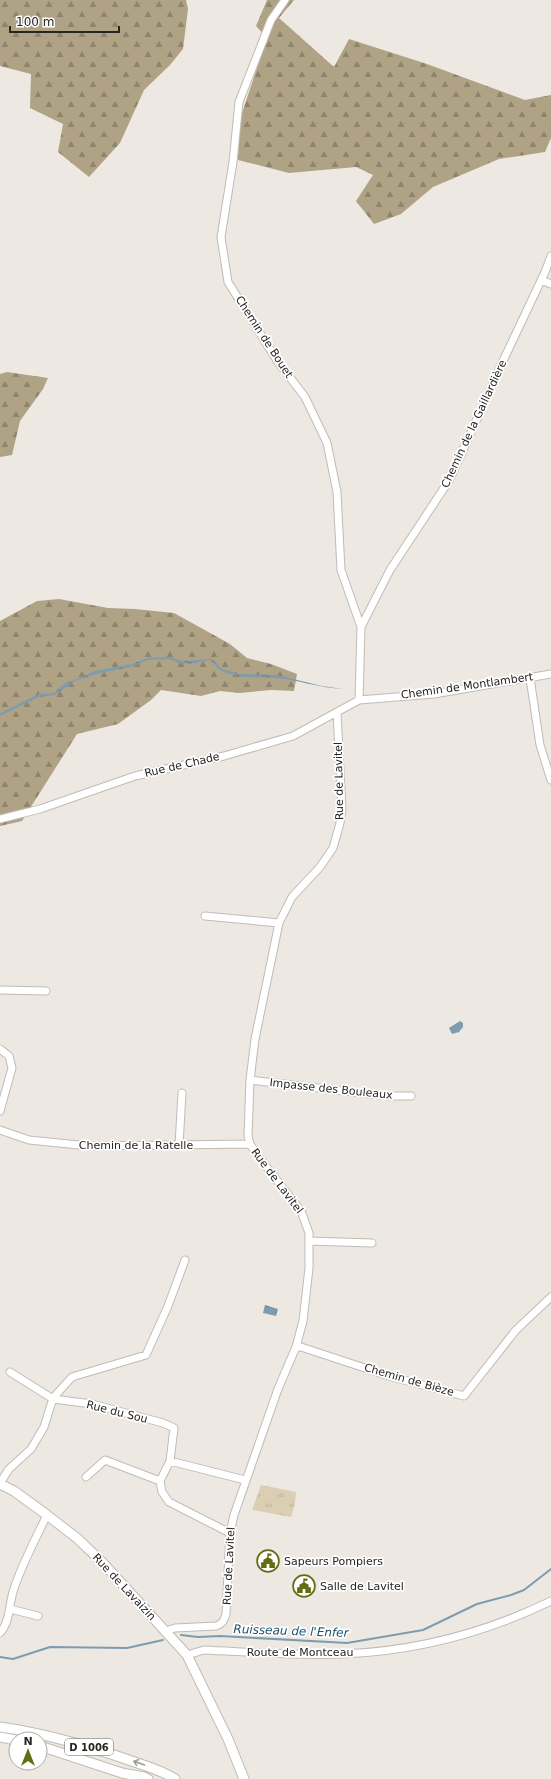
<svg xmlns="http://www.w3.org/2000/svg" width="551" height="1779" font-family="'DejaVu Sans',sans-serif">
  <style>
    .forest { fill: url(#forest-firs) }
    .park { fill: url(#park-tufts) }
    .water { fill: url(#water-ripples) }
    .lines { fill: none; stroke-linecap: round; stroke-linejoin: round }
    .stream { stroke: #7f9caf; stroke-width: 2 }
    .minor-casing { stroke: #c0bcb5; stroke-width: 9 }
    .major-casing { stroke: #c0bcb5; stroke-width: 11 }
    .minor { stroke: #fff; stroke-width: 7 }
    .major { stroke: #fff; stroke-width: 9 }
    .oneway { stroke: #9d9d9c }
    .labels { text-anchor: middle; dominant-baseline: central; stroke-width: 3.5; stroke-linejoin: round; paint-order: stroke }
    .shield { fill: #fff; stroke: #676664; stroke-width: 1 }
    .shield-label { font-size: 10px; font-weight: bold; fill: #262522 }
    .street-label { font-size: 11px; fill: #262522; stroke: #fff }
    .poi-label { font-size: 11px; fill: #262522; stroke: #fff; text-anchor: start }
    .water-label { font-size: 12px; font-style: italic; fill: #1c506d; stroke: #fff }
  </style>
  <defs>
    <pattern id="forest-firs" width="22" height="20" patternUnits="userSpaceOnUse"><rect width="22" height="20" fill="#b0a285"/><path d="M5 1l3.5 6h-7zM16 11l3.5 6h-7z" fill="#8f846c"/></pattern>
    <pattern id="park-tufts" width="24" height="20" patternUnits="userSpaceOnUse"><rect width="24" height="20" fill="#dbceb3"/><path d="M3 7l-1-3M5 7V3M7 7l1-3M15 17l-1-3M17 17v-4M19 17l1-3" fill="none" stroke="#bcb19a"/></pattern>
    <pattern id="water-ripples" width="26" height="14" patternUnits="userSpaceOnUse"><rect width="26" height="14" fill="#7f9caf"/><path d="M2 4q2-2 4 0t4 0M15 11q2-2 4 0t4 0" fill="none" stroke="#687f8e"/></pattern>
  </defs>
  <rect width="100%" height="100%" fill="#ede9e2"/>
  <!-- forest -->
  <path class="forest" d="M0 0H186L188 9 183 49 170 65 144 90 120 143 89 177 58 152 63 124 30 108 31 74 0 66Z
    M267 0H294L279 18 334 67 349 39 427 64 525 100 551 95V138L545 152 499 159 433 187 401 214 374 224 356 201 373 175 356 167 289 173 238 160 240 119 267 38 256 26Z
    M7 372 48 378 43 389 20 421 12 455 0 457V374Z
    M59 599 108 608 135 609 174 613 230 644 247 658 271 664 297 674 294 691 271 690 239 693 220 691 201 696 161 690 151 700 118 724 77 734 22 821 0 826V621L37 601Z"/>
  <!-- park -->
  <path class="park" d="M261 1485 296 1492 295 1503 291 1517 252 1510Z"/>
  <!-- water -->
  <path class="water" d="M169 657 183 661 212 659 222 669 239 674 277 675 322 686 343 689C320 688 299 680 276 678 258 677 242 679 224 672 218 670 215 664 210 660L189 664 179 663 169 659 148 660 131 667 96 674 75 681 55 695 39 697 0 716V713L39 694 54 693 62 685 95 671 132 664 148 658Z
    M460 1021 463 1023V1027L459 1032 452 1034 449 1028Z
    M265 1305 278 1309 276 1316 263 1313Z"/>
  <g class="lines">
    <!-- stream -->
    <path class="stream" d="M181 1635 198 1637 220 1636 347 1643 423 1630 477 1604 511 1595 524 1590 551 1569
      M0 1657 13 1659 50 1647 127 1648 163 1640"/>
    <!-- minor casing -->
    <g class="minor-casing">
      <path id="minor" d="M285 0 271 20 239 102 233 162 221 237 228 282 278 362 305 397 327 443 337 492 341 570 361 627 359 700
        M541 280 551 284
        M361 627 390 570 450 479 503 361 545 272 551 256
        M530 678 540 745 551 780
        M0 819 40 809 135 776 224 756 293 736 359 700 434 694 551 674
        M205 916 279 923
        M0 990 46 991
        M0 1049 9 1056 12 1068 0 1111
        M250 1080 388 1096H411
        M0 1130 29 1140 89 1146 250 1144
        M179 1145 182 1093
        M309 1241 372 1243
        M296 1347H301L389 1376 464 1396 516 1330 551 1297
        M10 1372 53 1399 92 1404 163 1423 174 1428 170 1461
        M86 1477 105 1460 160 1481 162 1492 169 1502 230 1533
        M160 1481 170 1461 245 1480
        M0 1483 9 1469 31 1449 44 1427 53 1398 72 1377 146 1355 168 1306 185 1260
        M10 1609 38 1616
        M166 1631 175 1628 216 1626C222 1624 224 1621 226 1614L230 1533 234 1515 278 1389 296 1347 303 1321 309 1268V1233L301 1211 261 1160 250 1144 248 1136 250 1080 255 1039 279 923 292 897 320 867 333 848 340 823 342 809 337 713
        M0 1633C10 1622 9 1605 13 1592 20 1568 36 1538 47 1515
        M187 1655 204 1650C249 1652 299 1656 343 1654 415 1651 487 1632 551 1601"/>
    </g>
    <!-- major casing -->
    <g class="major-casing">
      <path id="major" d="M0 1484 14 1491 47 1515 78 1539 103 1563 187 1655 228 1739 244 1779
        M0 1727C43 1733 85 1745 126 1759 142 1765 160 1769 175 1779
        M0 1737 16 1740
        M40 1746 122 1773 144 1777 148 1779"/>
    </g>
    <!-- minor -->
    <use href="#minor" class="minor"/>
    <!-- major -->
    <use href="#major" class="major"/>
  </g>
  <!-- one-way arrows -->
  <defs><path id="oneway-shaft" d="M-6 0H5M1.5-3L5.5 0L1.5 3" fill="none" stroke-width="1.6" stroke-linecap="round" stroke-linejoin="round"/></defs>
  <use class="oneway" href="#oneway-shaft" transform="translate(139 1763) rotate(-161)"/>
  <!-- icons -->
  <defs>
    <g id="civic-ring" transform="scale(1.15)"><circle r="9.5" fill="#fff" stroke="#636d13" stroke-width="1.5"/><path d="M-.6-6.5H3V-4.5H.6V-3L4-1V1h2V6H-6V1h2V-1L-.6-3ZM-1.2 2.5V6h2.4V2.5Z" fill="#636d13"/></g>
  </defs>
  <g fill-rule="evenodd">
    <use href="#civic-ring" x="268" y="1561"/>
    <use href="#civic-ring" x="304" y="1586"/>
  </g>
  <g class="labels">
    <!-- shield labels -->
    <rect class="shield" x="65" y="1739" width="48" height="16" rx="3"/>
    <g class="shield-label">
      <text x="89" y="1747">D 1006</text>
    </g>
    <!-- street labels -->
    <g class="street-label">
      <text transform="translate(264 337) rotate(57)">Chemin de Bouet</text>
      <text transform="translate(474 424) rotate(-65)">Chemin de la Gaillardière</text>
      <text transform="translate(467 686) rotate(-8)">Chemin de Montlambert</text>
      <text transform="translate(182 765) rotate(-13)">Rue de Chade</text>
      <text transform="translate(339 781) rotate(-91)">Rue de Lavitel</text>
      <text transform="translate(331 1089) rotate(6)">Impasse des Bouleaux</text>
      <text x="136" y="1145">Chemin de la Ratelle</text>
      <text transform="translate(277 1181) rotate(53)">Rue de Lavitel</text>
      <text transform="translate(409 1380) rotate(16)">Chemin de Bièze</text>
      <text transform="translate(117 1412) rotate(14)">Rue du Sou</text>
      <text transform="translate(229 1566) rotate(-87)">Rue de Lavitel</text>
      <text transform="translate(124 1587) rotate(47)">Rue de Lavaizin</text>
      <text x="300" y="1652">Route de Montceau</text>
    </g>
    <!-- poi labels -->
    <g class="poi-label">
      <text x="284" y="1561">Sapeurs Pompiers</text>
      <text x="320" y="1586">Salle de Lavitel</text>
    </g>
    <!-- water labels -->
    <g class="water-label">
      <text transform="translate(291 1631) rotate(2)">Ruisseau de l'Enfer</text>
    </g>
  </g>
  <!-- north arrow -->
  <g transform="translate(28 1751)"><circle r="19" fill="#ffffff" stroke="#a8a8a7"/>
  <path d="M0-3L7 15L0 10L-7 15Z" fill="#636d13"/>
  <text y="-6" font-size="11" font-weight="bold" text-anchor="middle" fill="#262522">N</text>
  </g>
  <!-- scale -->
  <path d="M10 26v6h109v-6" fill="none" stroke="#262522" stroke-width="2"/>
  <text x="16" y="26" font-size="12" fill="#262522" stroke="#ffffff" stroke-width="3" paint-order="stroke">100 m</text>
</svg>
